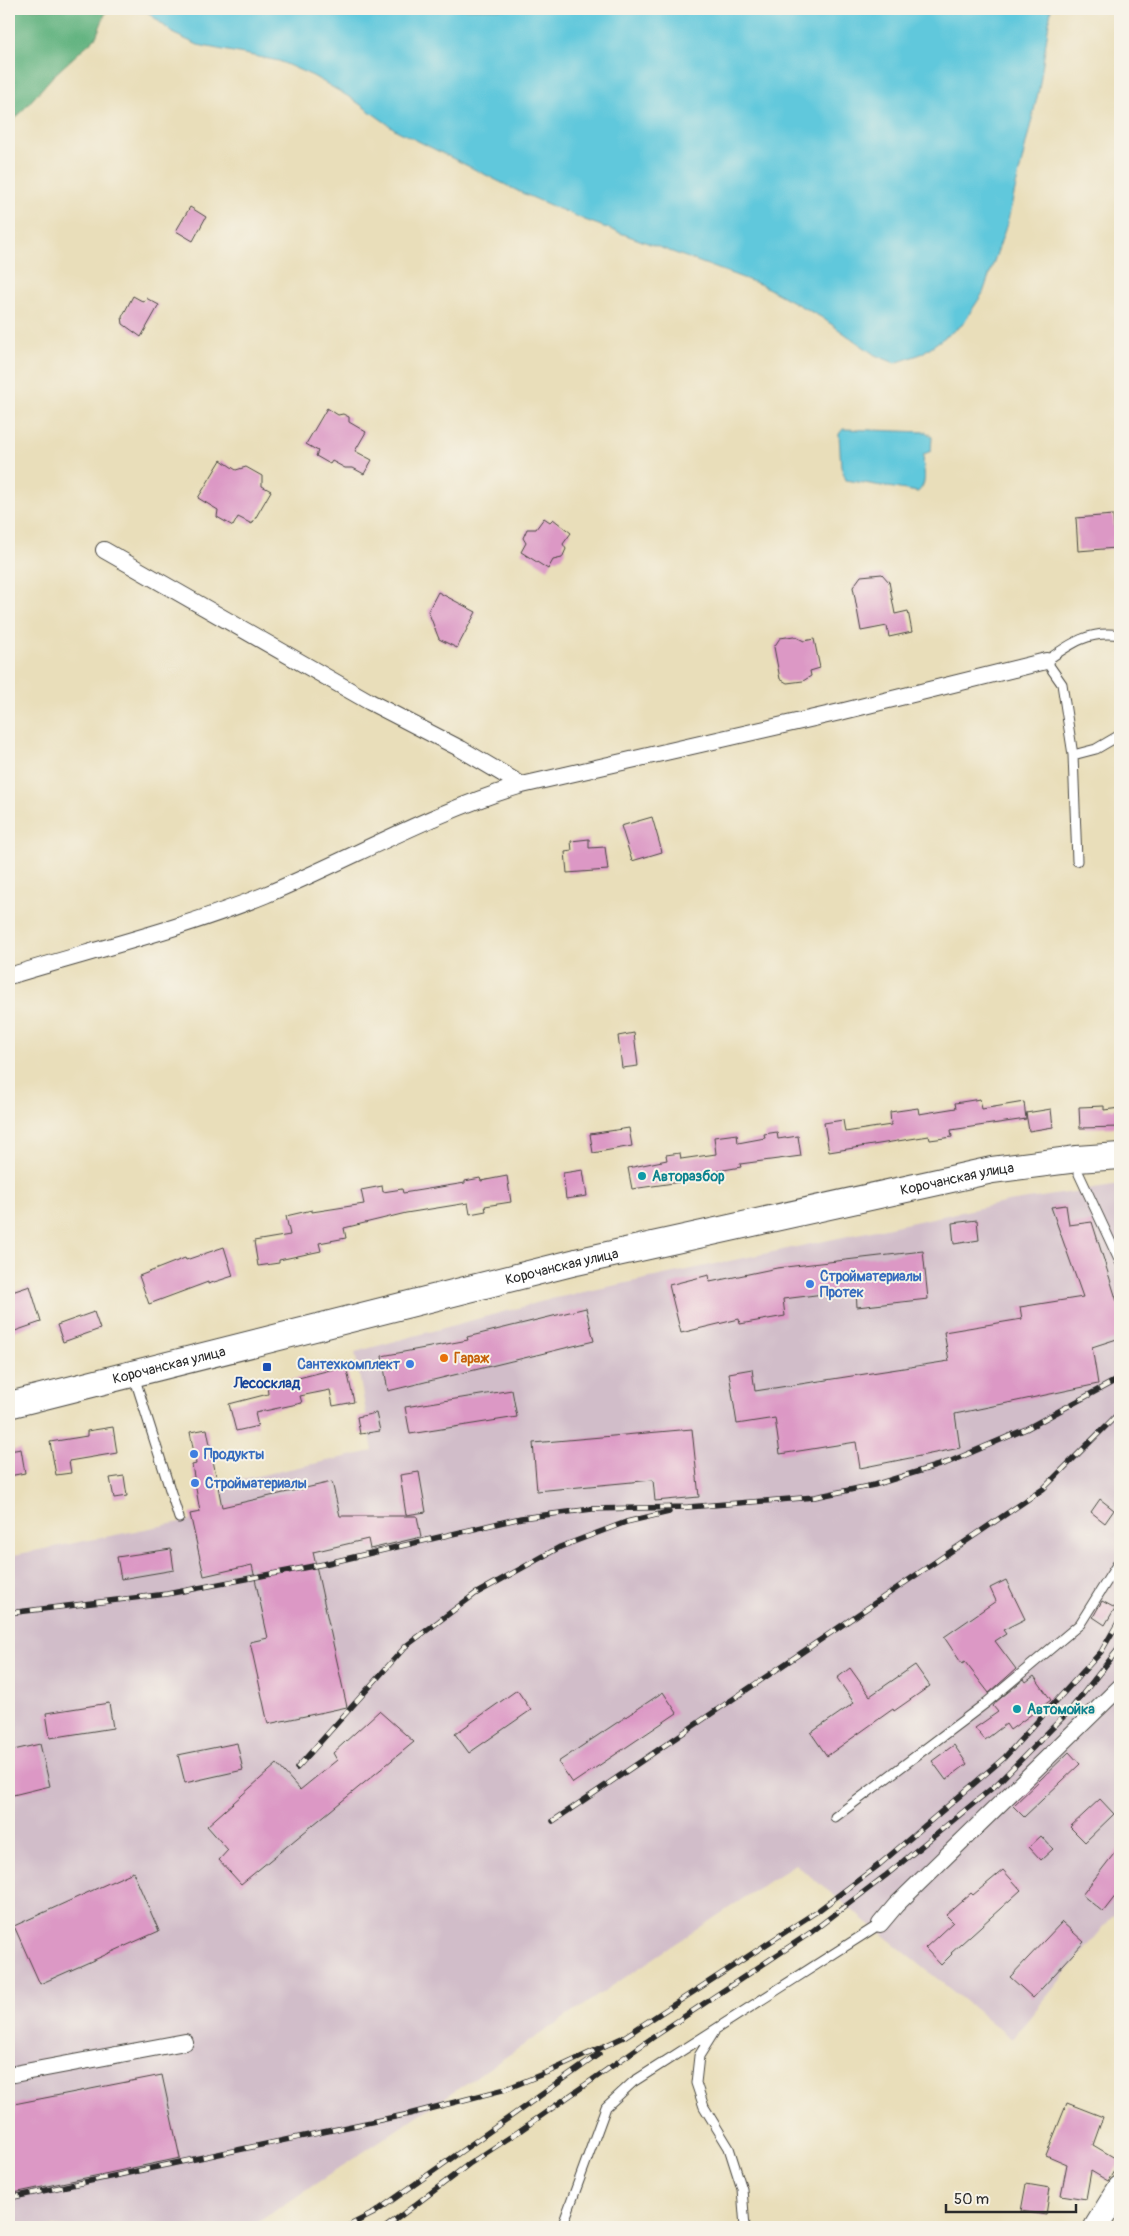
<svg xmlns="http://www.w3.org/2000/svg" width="1129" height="2236" font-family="Pangolin,sans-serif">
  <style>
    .industrial { fill: #d1bdc9 }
    .forest { fill: #62b380; stroke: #466f56 }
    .water { fill: #60c8dc; stroke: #467a84 }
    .building { fill: #dc98c5 }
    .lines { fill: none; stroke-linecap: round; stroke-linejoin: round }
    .lane-casing { stroke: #484640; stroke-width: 11 }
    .street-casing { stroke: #484640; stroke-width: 18 }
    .secondary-casing { stroke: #484640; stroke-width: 26 }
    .primary-casing { stroke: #484640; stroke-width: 28 }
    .lane { stroke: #fff; stroke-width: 9 }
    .street { stroke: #fff; stroke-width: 16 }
    .secondary { stroke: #fff; stroke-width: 24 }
    .primary { stroke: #fff; stroke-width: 26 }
    .rail-casing { stroke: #2b2b2b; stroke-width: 5.5 }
    .rail { stroke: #f7f3e8; stroke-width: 4; stroke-dasharray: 11; stroke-linecap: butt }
    .culture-dot { fill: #0f9aa8; stroke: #f7f3e8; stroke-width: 2 }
    .shop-dot { fill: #3f7fe0; stroke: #f7f3e8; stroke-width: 2 }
    .food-dot { fill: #e8710a; stroke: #f7f3e8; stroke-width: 2 }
    .transit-dot { fill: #1a4fb4; stroke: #f7f3e8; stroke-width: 2 }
    .labels { text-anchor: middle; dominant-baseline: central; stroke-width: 4; stroke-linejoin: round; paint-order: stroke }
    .culture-label { font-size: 14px; font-weight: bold; fill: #0d838f; stroke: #f7f3e8; text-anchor: start }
    .street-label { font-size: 14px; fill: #2b2b2b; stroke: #f7f3e8 }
    .shop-label { font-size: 14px; font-weight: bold; fill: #366cbe; stroke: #f7f3e8; text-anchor: start }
    .food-label { font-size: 14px; font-weight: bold; fill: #c56008; stroke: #f7f3e8; text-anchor: start }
    .transit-label { font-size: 14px; font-weight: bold; fill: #164399; stroke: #f7f3e8 }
  </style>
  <rect width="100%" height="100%" fill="#f7f3e8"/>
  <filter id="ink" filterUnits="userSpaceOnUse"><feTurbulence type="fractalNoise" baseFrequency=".02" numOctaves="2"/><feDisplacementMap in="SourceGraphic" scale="10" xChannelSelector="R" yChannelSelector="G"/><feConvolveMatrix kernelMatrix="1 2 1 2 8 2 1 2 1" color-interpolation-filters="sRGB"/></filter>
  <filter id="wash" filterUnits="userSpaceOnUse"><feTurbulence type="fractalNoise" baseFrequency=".0096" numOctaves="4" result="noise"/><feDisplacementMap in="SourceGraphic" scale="20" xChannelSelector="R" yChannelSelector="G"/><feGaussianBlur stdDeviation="1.12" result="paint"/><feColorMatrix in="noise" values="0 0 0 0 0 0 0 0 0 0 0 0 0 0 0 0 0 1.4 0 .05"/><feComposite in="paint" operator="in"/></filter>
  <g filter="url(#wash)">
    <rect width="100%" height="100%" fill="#e9deba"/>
    <!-- industrial -->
    <path class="industrial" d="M1120 1185V1907L1012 2039 795 1864 251 2227H9V1556L226 1513 220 1484 373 1451 355 1352 551 1299 1008 1202Z"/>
    <!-- forest -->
    <path class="forest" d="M9 9H107L96 37 53 76 9 126Z"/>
    <!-- water -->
    <path class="water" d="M144 9H1051L1039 89 1007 224 983 293 962 325 921 354 895 363 875 355 821 317 762 285 585 220 522 193 396 130 351 98 313 76 279 61 198 45 174 34Z
      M843 429 926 432 932 437 931 451 924 454C921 469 930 480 918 492L846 480 841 467 839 434Z"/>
    <g id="blocks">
      <!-- building -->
      <path class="building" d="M190 207 206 217 193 241 176 231Z
        M133 296 144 302 146 298 159 305 141 337 123 324 122 317Z
        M327 408 338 415 343 414 349 417V422L366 432 355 451 372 460 364 474 353 468H345L332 461 330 464 316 456 318 451 306 444Z
        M221 460 236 470 246 467 262 476V486L271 491 252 524 238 517 233 526 217 517 218 510 198 498Z
        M1113 515 1116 548 1078 551 1076 518Z
        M544 518 550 522 553 519 571 533 563 544 566 549 562 558 553 560 548 569 521 552 526 543 523 538 527 529H536Z
        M882 574 889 582 895 614 908 611 912 632 889 637 887 626 861 631 853 587 861 576Z
        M438 592 476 612 457 648 439 639 428 611Z
        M794 636 804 641 814 639 820 668 810 671 811 676 803 681 787 683 780 679 774 647 780 638Z
        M652 817 662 852 632 861 621 826Z
        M589 839V848L605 847 608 870 567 873 565 852 572 851 571 841Z
        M634 1033 638 1066 622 1068 618 1036Z
        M980 1099 982 1109 1024 1102 1026 1119 951 1130 952 1137 930 1140 929 1136 829 1152 824 1123 843 1120 845 1132 891 1125 890 1112 918 1108 919 1114 956 1108 955 1103Z
        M1104 1106V1110L1120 1108V1127L1080 1128 1079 1107Z
        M1051 1109 1053 1127 1029 1131 1026 1113Z
        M629 1128 632 1146 593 1153 590 1134Z
        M777 1132 778 1139 798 1136 801 1156 740 1164 741 1167 700 1174 701 1179 632 1189 628 1168 667 1160 666 1155 680 1153 681 1159 716 1154 714 1137 737 1134 738 1143 765 1138 764 1134Z
        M583 1170 587 1196 566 1199 563 1173Z
        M507 1176 511 1202 485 1206 486 1211 470 1214 468 1203 406 1213 344 1228 346 1238 319 1243 321 1251 279 1260V1263L258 1266 254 1241 290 1235 286 1216 312 1210V1212L364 1204 361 1190 382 1186 383 1192 402 1189 403 1193 465 1183V1181L480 1178 481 1181Z
        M1066 1205 1069 1225 1092 1222 1120 1311V1338L1092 1347 1098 1384 955 1414 960 1448 860 1468 856 1442 780 1454 775 1418 737 1424 729 1373 752 1369 755 1391 949 1361 944 1332 1022 1319 1020 1307 1083 1297 1051 1207Z
        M977 1220 979 1240 954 1244 952 1223Z
        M224 1247 233 1276 208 1284V1282L149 1304 139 1276 185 1258 186 1260Z
        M923 1251 928 1299 857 1307 856 1290 783 1299 785 1316 740 1324 739 1319 681 1333 669 1285 709 1275 710 1282 777 1268Z
        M30 1286 41 1322 9 1333V1293Z
        M586 1308 594 1341 388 1391 382 1356 468 1340 467 1337Z
        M94 1312 100 1329 63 1342 57 1325Z
        M346 1366 354 1402 333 1406 330 1390 300 1396 302 1403 255 1413 258 1426 236 1431 229 1404 268 1394 267 1386Z
        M512 1390 517 1417 410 1434 405 1407Z
        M376 1413 380 1431 360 1434 357 1417Z
        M113 1427 117 1453 69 1461 71 1473 56 1475 50 1442 87 1436V1431Z
        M207 1429 222 1507 332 1482 340 1516H417L421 1537 370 1549 368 1539 313 1552 347 1707 268 1724 250 1642 268 1638 252 1565 204 1576 190 1514 200 1512 192 1465 196 1464 190 1432Z
        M692 1429 699 1497 655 1501 653 1480 537 1491 533 1443Z
        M21 1449 25 1473 9 1476V1451Z
        M419 1472 426 1512 406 1515 400 1475Z
        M124 1476 127 1496 114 1498 110 1478Z
        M1100 1499 1114 1510 1105 1523 1091 1512Z
        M171 1549 174 1570 121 1579 117 1557Z
        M1006 1580 1025 1619 1003 1630 1006 1634 995 1641 1016 1669 989 1693 965 1662 962 1664 944 1637 996 1601 990 1588Z
        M1102 1601 1115 1608 1105 1625 1093 1617Z
        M915 1665 930 1686 894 1711 893 1709 827 1756 811 1733 854 1703 837 1678 850 1668 870 1696Z
        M1034 1676 1051 1700 1010 1730 1006 1724 985 1740 975 1728 998 1712 993 1706 996 1702 1024 1679 1026 1682Z
        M517 1690 531 1710 469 1753 455 1734Z
        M663 1692 677 1713 573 1783 558 1762Z
        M109 1703 113 1728 50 1738 46 1713Z
        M379 1711 414 1742 241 1884 219 1860 228 1850 207 1826 277 1764 300 1790 337 1760 333 1753Z
        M237 1743 243 1770 185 1783 178 1755Z
        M40 1744 50 1786 9 1796V1751Z
        M954 1745 967 1764 946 1780 932 1761Z
        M1069 1752 1080 1764 1024 1817 1013 1806Z
        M1100 1799 1114 1814 1085 1842 1070 1827Z
        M1041 1836 1053 1849 1041 1860 1029 1847Z
        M1120 1846V1890L1103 1912 1082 1895Z
        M1003 1870 1021 1890 951 1953 952 1954 941 1965 925 1948 953 1922 946 1915 971 1893 973 1895Z
        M133 1872 159 1931 40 1984 14 1926Z
        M1062 1922 1084 1942 1033 1998 1010 1977Z
        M162 2075 180 2158 9 2194V2105Z
        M1067 2103 1103 2117 1093 2145 1120 2161 1108 2181 1091 2171 1086 2199 1061 2195 1067 2164 1046 2155Z
        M1026 2184 1050 2188 1046 2215 1021 2211Z"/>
    </g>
  </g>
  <g filter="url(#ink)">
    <use href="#blocks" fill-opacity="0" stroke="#484640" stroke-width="1"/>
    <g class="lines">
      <!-- lane casing -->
      <g class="lane-casing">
        <path id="lane" d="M1073 755 1096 749 1120 735
          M1077 861 1073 755 1062 684 1046 661C1070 644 1089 630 1120 635
          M1079 1174 1120 1262
          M134 1376 179 1518
          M835 1817 986 1703 1080 1624 1120 1560
          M714 2032 699 2056 696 2083 704 2107 729 2148 742 2189 745 2227
          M562 2227 606 2107 633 2082 880 1924"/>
      </g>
      <!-- street casing -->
      <g class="street-casing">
        <path id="street" d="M104 550 370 702 461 749 522 785
          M9 976C94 950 182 929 265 895 351 859 432 812 522 785L840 712 1046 661
          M880 1924 896 1905 1120 1687
          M9 2075 185 2042"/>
      </g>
      <!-- secondary casing -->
      <g class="secondary-casing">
        <path id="secondary" d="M1096 2227 1120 2188"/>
      </g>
      <!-- primary casing -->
      <g class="primary-casing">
        <g id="primary">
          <path id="s1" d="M9 1405 576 1262 992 1170 1077 1159 1120 1156"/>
        </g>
      </g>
      <!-- lane -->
      <use href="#lane" class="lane"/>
      <!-- street -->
      <use href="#street" class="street"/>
      <!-- secondary -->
      <use href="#secondary" class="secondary"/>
      <!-- primary -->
      <use href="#primary" class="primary"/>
      <!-- rail casing -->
      <g class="rail-casing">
        <path id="rail" d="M9 1613 167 1594 324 1564 521 1518 592 1509 688 1507 815 1497 874 1485 949 1462 1026 1429 1120 1378
          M297 1768 406 1646 475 1594 560 1547 626 1522 669 1512
          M553 1821 1043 1489 1120 1412
          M9 2198 409 2114 506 2089 555 2069 624 2037 819 1910 880 1864 1004 1758 1101 1652 1120 1619
          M346 2227 374 2213 599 2054
          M386 2227 469 2164 518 2132 652 2038 810 1933 885 1876 997 1784 1071 1709 1120 1647"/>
      </g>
      <!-- rail -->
      <use href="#rail" class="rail"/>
    </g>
  </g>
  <!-- markers -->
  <g class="culture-dot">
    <circle cx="642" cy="1176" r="5"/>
    <circle cx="1017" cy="1709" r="5"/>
  </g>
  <g class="shop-dot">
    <circle cx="810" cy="1284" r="5"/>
    <circle cx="410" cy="1364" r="5"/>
    <circle cx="194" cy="1454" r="5"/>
    <circle cx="195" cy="1483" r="5"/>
  </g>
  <circle class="food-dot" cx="444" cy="1358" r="5"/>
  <rect class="transit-dot" x="262" y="1362" width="10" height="10" rx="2.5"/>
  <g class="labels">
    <!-- culture labels -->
    <g class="culture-label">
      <text x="652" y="1176">Авторазбор</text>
      <text x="1027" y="1709">Автомойка</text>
    </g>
    <!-- street labels -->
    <g class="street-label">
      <text stroke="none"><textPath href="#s1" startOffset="975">Корочанская улица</textPath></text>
      <text stroke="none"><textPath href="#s1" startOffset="570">Корочанская улица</textPath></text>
      <text stroke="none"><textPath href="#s1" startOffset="165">Корочанская улица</textPath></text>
    </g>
    <!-- shop labels -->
    <g class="shop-label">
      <text x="820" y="1276">Стройматериалы<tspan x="820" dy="16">Протек</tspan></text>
      <text x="400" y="1364" text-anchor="end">Сантехкомплект</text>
      <text x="204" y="1454">Продукты</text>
      <text x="205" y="1483">Стройматериалы</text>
    </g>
    <!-- food labels -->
    <g class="food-label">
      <text x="454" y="1358">Гараж</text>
    </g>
    <!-- transit labels -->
    <g class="transit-label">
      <text x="267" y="1383">Лесосклад</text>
    </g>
  </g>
  <!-- margin -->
  <rect width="1129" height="2236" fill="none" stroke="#f7f3e8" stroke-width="30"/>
  <!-- scale -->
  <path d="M946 2204v8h130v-8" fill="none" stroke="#2b2b2b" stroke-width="2.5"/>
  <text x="954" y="2204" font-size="15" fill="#2b2b2b" stroke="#f7f3e8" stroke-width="4" paint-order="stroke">50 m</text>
</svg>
